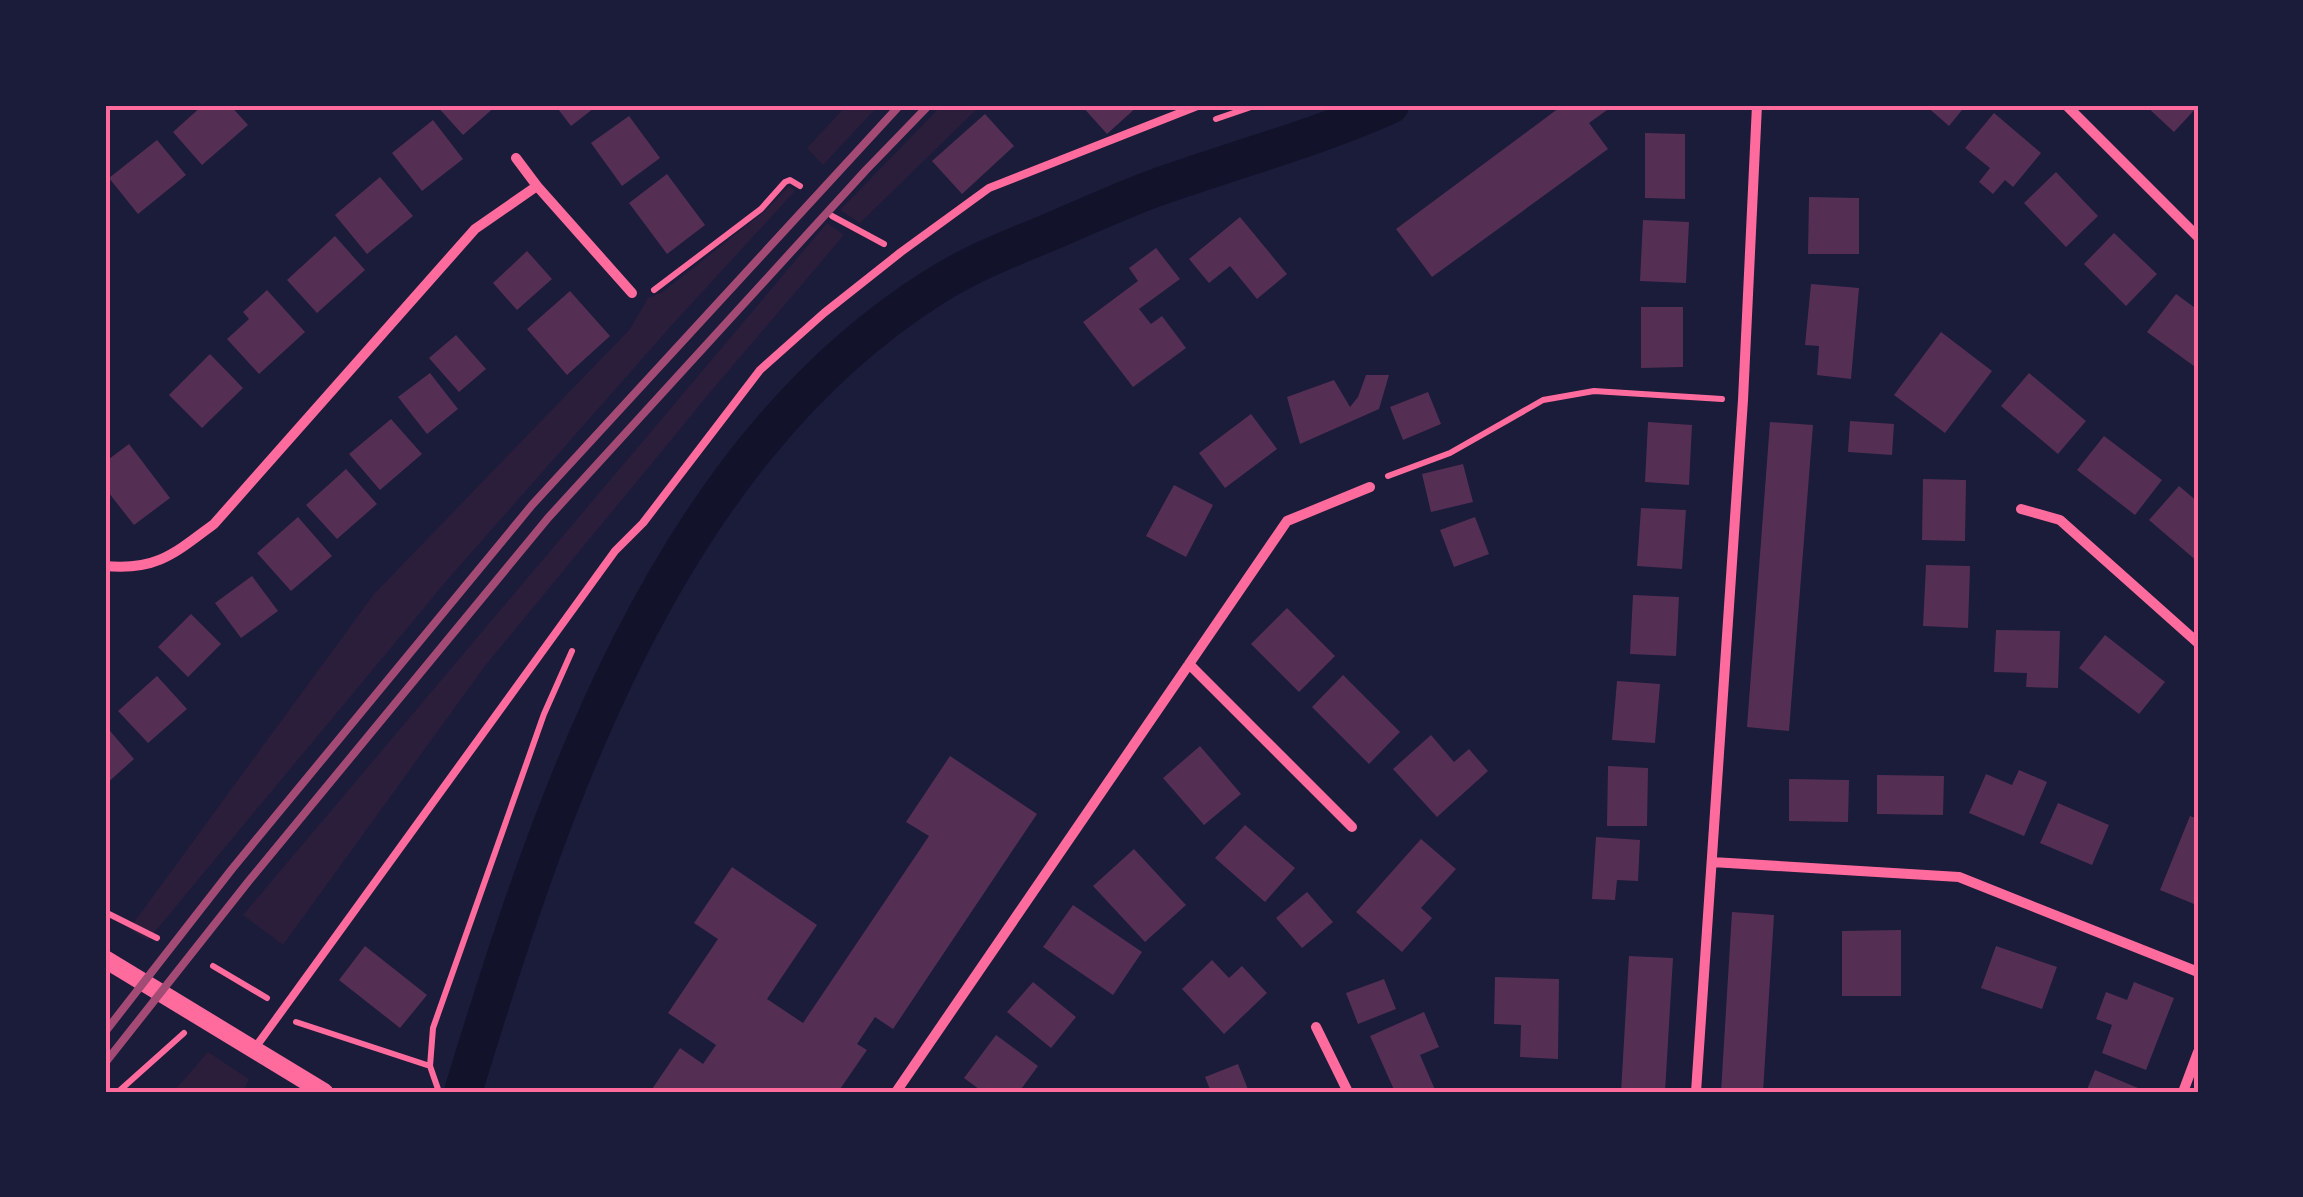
<svg xmlns="http://www.w3.org/2000/svg" width="2303" height="1197" font-family="Signika,sans-serif">
  <style>
    .green { fill: #2a1e3b }
    .lines { fill: none; stroke-linecap: round; stroke-linejoin: round }
    .canal { stroke: #12122b; stroke-width: 38 }
    .building { fill: #542f53 }
    .path { stroke: #ff6b9d; stroke-width: 6 }
    .service { stroke: #ff6b9d; stroke-width: 8 }
    .minor { stroke: #ff6b9d; stroke-width: 10 }
    .tertiary { stroke: #ff6b9d; stroke-width: 18 }
    .rail { stroke: #a44b75; stroke-width: 8 }
    .neatline { fill: none; stroke: #ff6b9d; stroke-width: 4 }
  </style>
  <rect width="100%" height="100%" fill="#1b1b3a"/>
  <!-- green -->
  <path class="green" d="M847 105H879L823 165 807 148Z
    M942 105H981L860 223 840 210Z
    M789 186 795 191 672 325 449 578 148 940 129 929 374 594 630 329 648 298 661 293 764 212Z
    M827 223 844 235 713 389 485 666 283 945 243 915Z
    M208 1052 249 1079 243 1092H173Z"/>
  <g class="lines">
    <!-- canal -->
    <path class="canal" d="M463 1092C551 803 665 457 934 287 970 264 1011 248 1050 232 1085 217 1120 201 1155 188 1233 160 1314 139 1390 105"/>
  </g>
  <!-- building -->
  <path class="building" d="M203 105H230L248 125 202 165 173 132Z
    M436 105H497L463 135Z
    M555 105H598L571 126Z
    M1081 105H1139L1107 134Z
    M1563 105H1614L1589 123 1608 149 1432 277 1396 229Z
    M1925 105H1966L1949 126Z
    M2145 105H2198V106L2174 132Z
    M1994 113 2041 153 2013 187 2005 180 1993 194 1979 182 1990 168 1965 148Z
    M985 114 1014 146 962 194 932 161Z
    M629 116 660 158 622 186 591 143Z
    M433 120 463 159 422 191 392 153Z
    M1645 133 1685 134V199L1645 198Z
    M157 140 186 175 138 214 109 178Z
    M2056 172 2098 216 2066 247 2024 203Z
    M667 174 705 225 667 254 629 203Z
    M380 177 413 216 367 254 335 215Z
    M1809 197 1859 198V254H1808Z
    M1240 217 1287 274 1257 299 1230 266 1209 283 1189 259Z
    M1643 220 1689 222 1686 283 1640 281Z
    M2114 233 2157 274 2126 306 2084 264Z
    M335 236 365 270 317 313 287 280Z
    M1156 248 1180 279 1139 309 1151 324 1162 316 1186 348 1133 387 1083 322 1138 281 1129 268Z
    M527 251 552 279 517 310 493 283Z
    M1811 284 1859 288 1851 379 1817 375 1819 346 1805 345Z
    M267 290 305 332 259 374 227 339 249 319 243 312Z
    M570 291 610 336 567 375 527 329Z
    M2176 294 2198 310V369L2147 332Z
    M1641 307H1683V367L1641 368Z
    M1941 332 1992 371 1945 433 1894 395Z
    M456 335 486 369 459 392 429 358Z
    M210 354 243 388 202 428 169 395Z
    M430 373 458 409 427 434 398 397Z
    M2029 373 2086 421 2058 454 2001 406Z
    M1366 375H1389L1379 409 1300 444 1287 397 1334 380 1350 407 1358 397Z
    M1428 392 1441 424 1403 440 1390 407Z
    M1251 414 1277 449 1225 488 1199 453Z
    M391 419 422 454 380 490 349 454Z
    M1850 421 1894 424 1892 455 1848 452Z
    M1648 422 1692 425 1689 485 1645 482Z
    M1770 422 1813 425 1789 731 1747 727Z
    M2104 436 2162 480 2135 515 2077 470Z
    M129 444 170 498 134 525 105 488V462Z
    M1463 464 1473 502 1431 512 1422 474Z
    M346 469 377 504 337 539 306 505Z
    M1923 479 1966 480 1965 541 1922 540Z
    M1174 485 1213 505 1186 557 1146 536Z
    M2179 486 2198 502V562L2149 520Z
    M1641 508 1686 510 1682 569 1637 566Z
    M298 517 332 556 291 591 257 553Z
    M1475 517 1489 554 1454 567 1440 530Z
    M1926 565 1970 566 1968 628 1923 626Z
    M252 576 278 611 241 638 215 603Z
    M1633 595 1679 597 1676 656 1630 654Z
    M1287 608 1335 656 1299 692 1251 644Z
    M191 614 221 644 188 677 158 647Z
    M1996 630 2060 631 2058 688 2026 687 2027 673 1994 672Z
    M2105 635 2165 682 2139 714 2079 668Z
    M1343 675 1400 732 1369 764 1312 707Z
    M157 676 187 709 148 743 118 711Z
    M1617 681 1660 684 1655 743 1612 740Z
    M105 725 134 759 105 785Z
    M1431 735 1454 762 1469 749 1488 771 1437 817 1393 769Z
    M1200 746 1241 794 1204 825 1163 778Z
    M950 756 1037 814 893 1029 875 1017 857 1044 867 1050 838 1092H650L680 1048 703 1064 716 1045 668 1013 718 939 694 923 732 867 817 925 767 999 803 1023 929 836 906 822Z
    M1608 766 1648 768 1647 826H1607Z
    M2019 770 2047 782 2024 836 1969 813 1986 774 2012 785Z
    M1877 775 1944 776 1943 815 1877 814Z
    M1789 779 1849 780 1848 822 1789 821Z
    M2058 803 2109 825 2092 865 2040 843Z
    M2190 816 2198 819V895L2194 904 2160 890Z
    M1245 825 1295 868 1265 902 1215 858Z
    M1596 837 1640 840 1638 881 1617 880 1615 900 1592 899Z
    M1421 839 1456 869 1421 908 1432 918 1402 952 1356 912Z
    M1134 849 1186 905 1145 942 1093 886Z
    M1307 892 1333 922 1302 948 1276 918Z
    M1073 905 1142 952 1113 995 1043 947Z
    M1732 912 1774 915 1763 1092H1721Z
    M1901 930V996H1842V931Z
    M365 946 427 995 400 1028 339 980Z
    M1996 946 2057 967 2042 1009 1981 988Z
    M1629 956 1673 958 1665 1092H1621Z
    M1212 960 1229 978 1242 966 1267 993 1224 1034 1182 989Z
    M1495 977 1559 979 1558 1059 1520 1057 1521 1025 1494 1024Z
    M1384 979 1396 1009 1358 1024 1346 993Z
    M1033 982 1076 1017 1051 1048 1007 1012Z
    M2134 982 2174 998 2146 1070 2102 1053 2112 1025 2096 1019 2106 992 2127 1000Z
    M1424 1012 1439 1047 1420 1055 1436 1092H1395L1370 1036Z
    M996 1035 1038 1066 1019 1092H983L964 1078Z
    M1238 1064 1249 1092H1211L1205 1077Z
    M2095 1070 2138 1088 2137 1092H2086Z"/>
  <g class="lines">
    <!-- path -->
    <path class="path" d="M1216 119 1257 105
      M832 216 884 244
      M654 290 761 209 785 182 790 180 800 186
      M1388 476 1450 453 1543 400 1594 391 1722 399
      M105 912 157 938
      M213 966 267 998
      M296 1022 430 1066
      M118 1092 184 1033
      M439 1092 430 1066 433 1028 544 714 572 651"/>
    <!-- service -->
    <path class="service" d="M255 1048 615 551 643 523 760 370 824 313 901 252 989 188 1200 105"/>
    <!-- minor -->
    <path class="minor" d="M2066 105 2198 237
      M516 158 537 186
      M2021 509 2060 520 2198 643
      M105 566C157 571 175 553 214 524L475 229 537 186 632 293
      M1189 664 1352 827
      M1712 862 1959 877 2198 972
      M1316 1027 1348 1092
      M896 1092 1287 521 1370 487
      M1696 1092 1743 400 1757 105
      M2183 1092 2198 1052"/>
    <!-- tertiary -->
    <path class="tertiary" d="M105 959 324 1092"/>
    <!-- rail -->
    <path class="rail" d="M105 1032 232 869 532 505 900 105
      M105 1063 248 882 548 518 866 170 929 105"/>
  </g>
  <!-- border -->
  <rect width="2303" height="1197" fill="none" stroke="#1b1b3a" stroke-width="215"/>
  <rect x="108" y="108" width="2088" height="982" class="neatline"/>
</svg>
